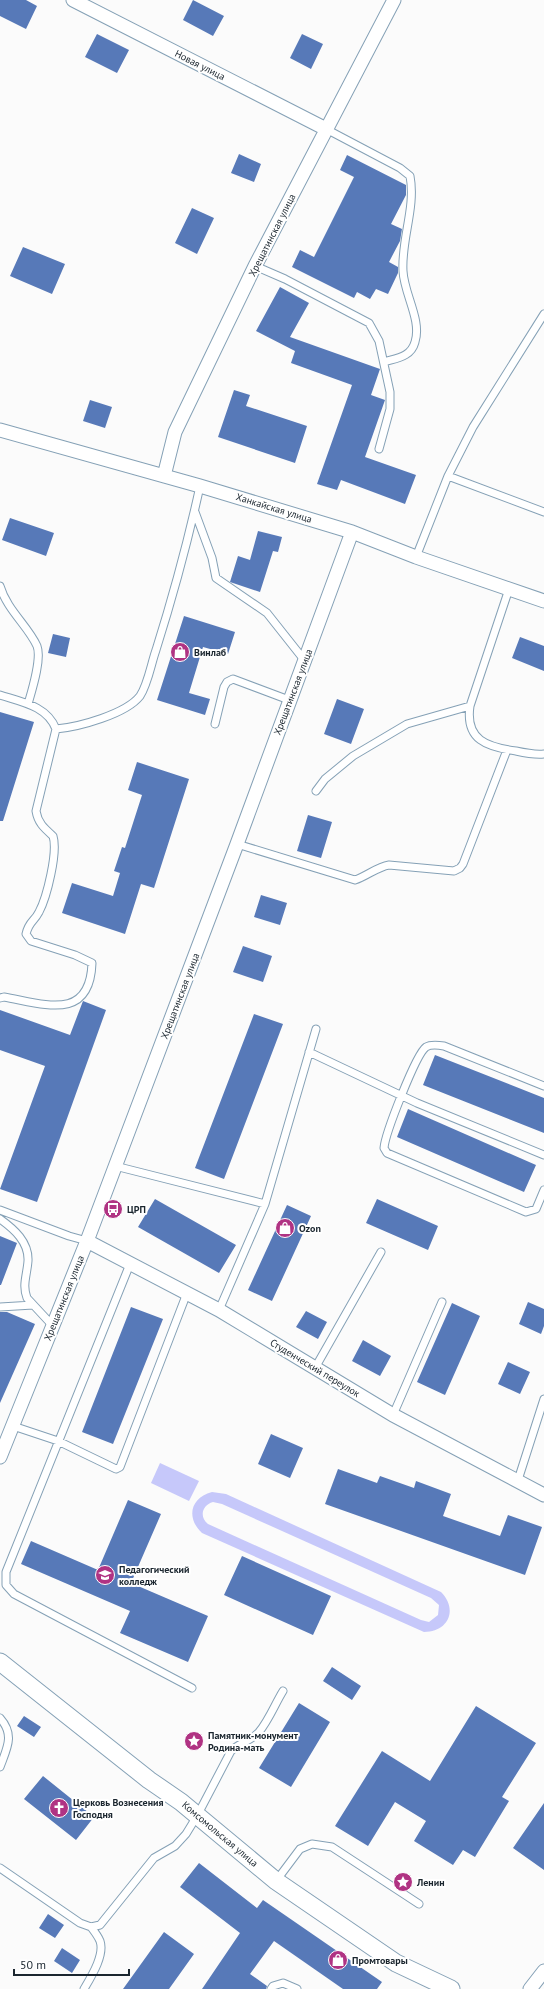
<svg xmlns="http://www.w3.org/2000/svg" width="544" height="1989" font-family="'PT Sans',sans-serif">
  <style>
    .pitch { fill: #c6c8fa; fill-rule: evenodd }
    .building { fill: #5779b8 }
    .lines { fill: none; stroke-linecap: round; stroke-linejoin: round }
    .service-casing { stroke: #85a1b6; stroke-width: 9 }
    .minor-casing { stroke: #85a1b6; stroke-width: 15 }
    .tertiary-casing { stroke: #85a1b6; stroke-width: 19 }
    .service { stroke: #fff; stroke-width: 7 }
    .minor { stroke: #fff; stroke-width: 13 }
    .tertiary { stroke: #fff; stroke-width: 17 }
    .labels { text-anchor: middle; dominant-baseline: central; stroke-width: 4; stroke-linejoin: round; paint-order: stroke }
    .street-label { font-size: 10px; fill: #1b262f; stroke: #fff }
    .poi-label { font-size: 10px; font-weight: bold; fill: #1b262f; stroke: #fff; text-anchor: start }
  </style>
  <rect width="100%" height="100%" fill="#fbfbfb"/>
  <!-- pitch -->
  <path class="pitch" d="M160 1463 199 1481 189 1501 151 1483Z
    M212 1492 226 1494 441 1592C458 1609 449 1632 424 1632L202 1533C186 1518 190 1498 212 1492ZM213 1502 222 1504 431 1598 439 1605 438 1615 429 1622 421 1620 208 1524C199 1517 202 1505 213 1502Z"/>
  <!-- building -->
  <path class="building" d="M0 0H26L37 6 26 29 0 16Z
    M193 0 224 16 213 36 183 20Z
    M97 34 129 50 117 73 85 57Z
    M302 34 323 44 311 69 290 58Z
    M239 154 261 164 254 182 231 173Z
    M347 155 406 185V195L391 224 402 229 400 241 389 262 398 267V273L388 294 376 289 370 299 357 292 354 298 292 267 300 250 314 257 354 177 340 170Z
    M192 208 214 218 197 254 175 243Z
    M23 247 65 264 52 294 10 276Z
    M280 287 309 303 290 337 380 369 371 395 385 400 365 457 416 475 405 504 341 480 337 490 317 484 352 385 291 363 295 351 256 331Z
    M234 390 250 395 246 406 307 426 295 463 218 437Z
    M90 400 112 407 105 428 83 421Z
    M10 518 54 533 46 556 2 540Z
    M258 531 282 537 278 552 273 551 260 592 230 582 238 556 250 560Z
    M184 616 235 632 228 654 203 647 189 693 210 699 205 715 157 700Z
    M53 634 70 638 66 657 48 653Z
    M520 637 544 646V671L512 658Z
    M337 699 364 709 351 744 324 734Z
    M0 712 34 722 3 821H0Z
    M137 762 189 779 154 888 141 884 125 934 62 913 72 883 113 896 120 873 114 871 122 847 125 848 142 795 128 790Z
    M308 815 332 822 321 858 297 851Z
    M261 895 287 903 280 925 254 917Z
    M243 946 272 956 263 982 233 972Z
    M83 1001 106 1010 37 1202 0 1189 45 1066 0 1050V1010L70 1035Z
    M254 1014 283 1024 224 1179 195 1168Z
    M435 1055 544 1098V1133L423 1085Z
    M408 1109 536 1165 524 1192 397 1137Z
    M155 1199 236 1245 219 1273 138 1227Z
    M377 1199 438 1226 428 1250 366 1223Z
    M287 1205 311 1216 272 1301 248 1290Z
    M0 1236 17 1243 1 1285H0Z
    M528 1302 544 1309V1326L541 1334 519 1324Z
    M452 1303 480 1316 445 1395 417 1382Z
    M131 1307 163 1319 113 1444 82 1432Z
    M306 1311 327 1322 318 1339 296 1327Z
    M0 1312H7L35 1324 0 1403Z
    M363 1340 391 1356 380 1376 352 1361Z
    M508 1362 530 1372 520 1394 498 1384Z
    M271 1434 303 1448 290 1478 258 1464Z
    M338 1469 377 1483 380 1476 414 1488 416 1481 451 1494 443 1516 500 1536 508 1515 542 1527 525 1575 325 1504Z
    M128 1500 161 1514 131 1583 208 1616 188 1662 120 1633 130 1611 21 1564 31 1541 98 1570Z
    M242 1556 331 1596 313 1635 224 1595Z
    M332 1667 361 1686 352 1700 323 1681Z
    M299 1703 330 1722 291 1787 259 1768Z
    M476 1706 536 1743 502 1797 509 1801 475 1857 463 1850 453 1865 414 1841 426 1821 395 1802 368 1846 335 1826 382 1751 430 1781Z
    M24 1716 41 1727 34 1737 17 1726Z
    M43 1776 94 1817 76 1840 24 1799Z
    M544 1803V1870L513 1848Z
    M199 1863 257 1908 263 1900 382 1982 377 1989H343L274 1941 250 1974 267 1986 266 1989H202L240 1933 180 1887Z
    M48 1914 64 1925 55 1938 39 1928Z
    M164 1932 194 1954 169 1989H123Z
    M62 1948 80 1960 72 1973 54 1961Z"/>
  <g class="lines">
    <!-- service casing -->
    <g class="service-casing">
      <path id="service" d="M326 129 400 168 410 176C416 207 401 240 403 271 404 294 422 320 415 342 411 357 397 358 384 362
        M255 266 285 279 369 323 379 341 390 392V409L379 449
        M448 476 544 512
        M195 512 212 558 216 578 267 613 305 661
        M416 557 448 476 473 427 544 314
        M0 586C7 610 28 626 37 646 42 659 32 690 28 704
        M509 589 470 706C465 740 487 747 516 751 525 753 535 755 544 754
        M0 695C22 702 47 706 56 729L36 811C38 823 44 828 53 836 58 852 47 897 39 912 34 922 29 921 26 934L31 941 75 955 92 963C90 1022 44 1004 4 997L0 998
        M215 724 224 687 227 682 233 679 289 700
        M56 729C79 727 126 714 140 696 148 684 151 664 156 650 173 596 188 541 200 486
        M316 791 325 779 353 756 407 724 470 706
        M237 844 355 880C367 876 377 867 389 865L454 871 460 868 463 864 507 750
        M309 1052 417 1103 544 1155
        M544 1086 444 1046C438 1045 431 1044 426 1047 416 1054 385 1134 384 1148L387 1153 526 1212 536 1209 544 1190
        M115 1166 265 1204
        M0 1210 69 1236 87 1241
        M0 1219C14 1229 29 1242 28 1261 27 1275 22 1285 27 1298L53 1326
        M130 1264 6 1572V1585L14 1594 192 1688
        M0 1307 33 1305
        M219 1310 265 1204 316 1029
        M315 1368 381 1252
        M393 1415 442 1302
        M13 1426 58 1441 116 1469 120 1467 187 1293
        M518 1480 544 1399
        M0 1718C15 1735 7 1748 0 1767
        M0 1868 80 1923 91 1927 100 1925 154 1858 175 1846 186 1834 197 1816 231 1751C239 1743 251 1741 259 1732 269 1720 275 1704 283 1691
        M276 1881 300 1849 312 1844 332 1847 419 1904
        M84 1989C91 1977 105 1955 100 1941 98 1936 94 1931 91 1927
        M271 1989 273 1986 283 1983 297 1989"/>
    </g>
    <!-- minor casing -->
    <g class="minor-casing">
      <path id="minor" d="M73 0 326 129
        M0 430 200 486 352 532 416 557 544 601
        M164 476 175 432 255 266 394 0
        M87 1241 219 1310 393 1415 544 1495
        M0 1457 87 1241 237 844 352 532
        M530 1989 544 1971"/>
    </g>
    <!-- tertiary casing -->
    <g class="tertiary-casing">
      <path id="tertiary" d="M0 1662 149 1780 181 1802 276 1881 396 1963 451 1989"/>
    </g>
    <!-- service -->
    <use href="#service" class="service"/>
    <!-- minor -->
    <use href="#minor" class="minor"/>
    <!-- tertiary -->
    <use href="#tertiary" class="tertiary"/>
  </g>
  <!-- icons -->
  <defs>
    <g id="shop-disc" transform="scale(1)"><circle r="9.5" fill="#b03383" stroke="#fff"/><path d="M-5-2.5h2.3a2.7 3.5 0 0 1 5.4 0H5L5.5 6h-11ZM-1.5-2.5h3a1.5 2.3 0 0 0-3 0Z" fill="#fff"/></g>
    <g id="bus-disc" transform="scale(1)"><circle r="9.5" fill="#b03383" stroke="#fff"/><path d="M-5-6H5V4H4V6H2V4H-2V6H-4V4H-5ZM-3.5-4V0h7V-4ZM-3.5 1.2v1.5H-2V1.2ZM2 1.2v1.5H3.5V1.2Z" fill="#fff"/></g>
    <g id="university-disc" transform="scale(1)"><circle r="9.5" fill="#b03383" stroke="#fff"/><path d="M0-5L7-2L0 1L-7-2ZM-4 1L0 2.5L4 1V4Q0 6-4 4Z" fill="#fff"/></g>
    <g id="sight-disc" transform="scale(1)"><circle r="9.5" fill="#b03383" stroke="#fff"/><path d="M0-6L1.8-2.2L6-1.7L2.9 1.2L3.7 5.4L0 3.3L-3.7 5.4L-2.9 1.2L-6-1.7L-1.8-2.2Z" fill="#fff"/></g>
    <g id="church-disc" transform="scale(1)"><circle r="9.5" fill="#b03383" stroke="#fff"/><path d="M-1.2-6h2.4v3.5h3.3v2.4h-3.3V6h-2.4V-.1h-3.3v-2.4h3.3Z" fill="#fff"/></g>
  </defs>
  <g fill-rule="evenodd">
    <use href="#shop-disc" x="180" y="652"/>
    <use href="#bus-disc" x="113" y="1209"/>
    <use href="#shop-disc" x="285" y="1228"/>
    <use href="#university-disc" x="105" y="1575"/>
    <use href="#sight-disc" x="194" y="1741"/>
    <use href="#church-disc" x="59" y="1808"/>
    <use href="#sight-disc" x="403" y="1882"/>
    <use href="#shop-disc" x="338" y="1960"/>
  </g>
  <g class="labels">
    <!-- street labels -->
    <g class="street-label">
      <text transform="translate(200 65) rotate(27)">Новая улица</text>
      <text transform="translate(272 235) rotate(-63)">Хрещатинская улица</text>
      <text transform="translate(274 508) rotate(17)">Ханкайская улица</text>
      <text transform="translate(293 692) rotate(-69)">Хрещатинская улица</text>
      <text transform="translate(180 996) rotate(-69)">Хрещатинская улица</text>
      <text transform="translate(64 1298) rotate(-68)">Хрещатинская улица</text>
      <text transform="translate(315 1368) rotate(31)">Студенческий переулок</text>
      <text transform="translate(220 1834) rotate(40)">Комсомольская улица</text>
    </g>
    <!-- poi labels -->
    <g class="poi-label">
      <text x="194" y="652">Винлаб</text>
      <text x="127" y="1209">ЦРП</text>
      <text x="299" y="1228">Ozon</text>
      <text x="119" y="1569">Педагогический<tspan x="119" dy="12">колледж</tspan></text>
      <text x="208" y="1735">Памятник-монумент<tspan x="208" dy="12">Родина-мать</tspan></text>
      <text x="73" y="1802">Церковь Вознесения<tspan x="73" dy="12">Господня</tspan></text>
      <text x="417" y="1882">Ленин</text>
      <text x="352" y="1960">Промтовары</text>
    </g>
  </g>
  <!-- scale -->
  <path d="M14 1969v6h115v-6" fill="none" stroke="#1b262f" stroke-width="2"/>
  <text x="20" y="1969" font-size="12" fill="#1b262f" stroke="#ffffff" stroke-width="3" paint-order="stroke">50 m</text>
</svg>
